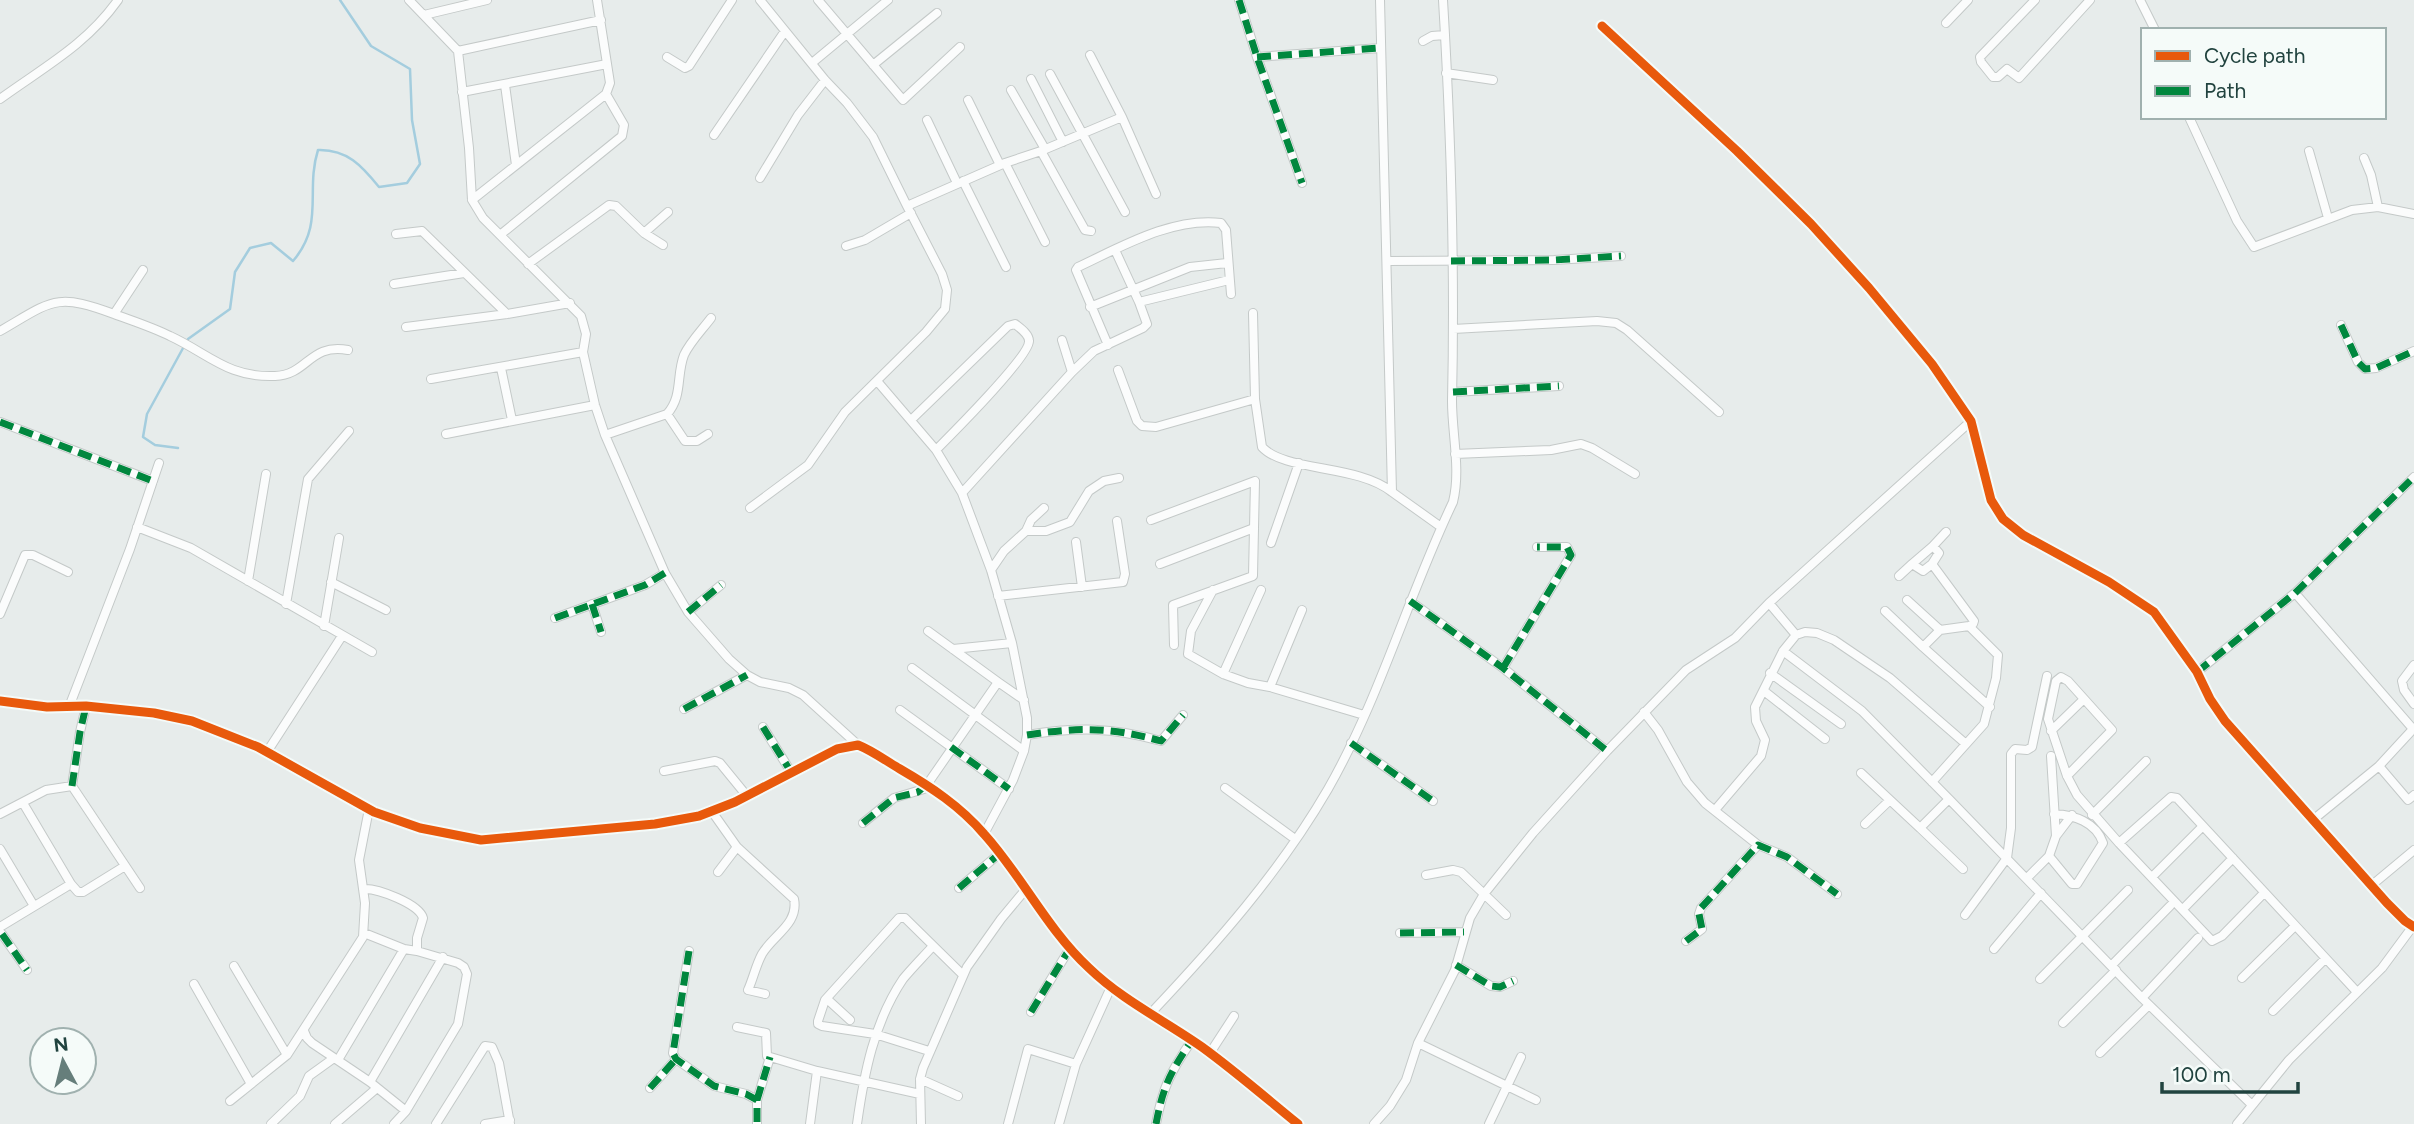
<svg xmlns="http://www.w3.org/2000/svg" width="2414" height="1124" font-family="Figtree,sans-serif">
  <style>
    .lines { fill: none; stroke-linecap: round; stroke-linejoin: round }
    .stream { stroke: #a4cdde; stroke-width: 2.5 }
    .minor-casing { stroke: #c4c9c8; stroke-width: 10 }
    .tertiary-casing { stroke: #c4c9c8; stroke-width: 12 }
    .minor { stroke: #fbfcfc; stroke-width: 8 }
    .tertiary { stroke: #fbfcfc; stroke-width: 10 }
    .quiet { stroke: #00873e; stroke-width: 7; stroke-dasharray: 14 7; stroke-linecap: butt }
    .cycleway-casing { stroke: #f5fbf9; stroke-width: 13 }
    .cycleway { stroke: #e8590c; stroke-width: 9 }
  </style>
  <rect width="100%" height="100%" fill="#e7eceb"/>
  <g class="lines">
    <!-- stream -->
    <path class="stream" d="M178 448 155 445 143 437 147 414 188 339 230 309 235 272 250 248 271 243 293 261C325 224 305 191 318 150 347 149 362 166 379 187L407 183 420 164 412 120 410 69 371 46 340 0"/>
    <!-- minor casing -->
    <g class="minor-casing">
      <path id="minor" d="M409 0 458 51 469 148 472 200 483 218 581 316 586 334 583 352 595 405 605 435 665 573 688 612 729 659 747 675 760 682 789 688 803 695 858 745
        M597 0 610 83 606 94
        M760 0 825 80 847 103 873 137 907 206
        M818 0 903 100 960 47
        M1239 0 1257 57 1302 183
        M1380 0 1392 492 1441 527
        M2035 0 1980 57 1981 62 1993 77H1998L2007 69 2019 78 2090 0
        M2140 0 2155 30
        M424 15 487 0
        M1946 23 1968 0
        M1602 26 1737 151 1811 224 1869 288 1932 364 1971 421 1991 500 2003 519 2023 535 2109 582 2154 612 2197 672 2210 699 2225 721 2387 903 2405 921 2414 927
        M1423 41 1432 36 1445 35
        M458 51 601 20
        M1090 55 1122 117 1156 194
        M667 57 685 68 689 66 732 0
        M1257 57 1380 48
        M812 63 888 0
        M873 65 937 13
        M1446 73 1493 80
        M1050 74 1125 212
        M1031 79 1063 142
        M505 85 516 165
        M1011 90 1045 149
        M462 92 607 64
        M0 99C44 67 86 45 118 0
        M968 100 1000 165
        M2189 117 2237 221 2254 247 2352 210 2378 207 2414 214
        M927 120 957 183
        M714 135 785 31
        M1041 151 1085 230 1091 231
        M2309 151 2328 218
        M2364 158 2371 175 2378 207
        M1005 163 1045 242
        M760 178 798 115 825 80
        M963 181 1006 267
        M472 200 606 94 624 125 622 136 500 235
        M644 233 663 245
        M396 234 422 231 507 314
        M846 246 865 240 911 213
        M1387 261 1554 260 1621 256
        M528 264 609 205 616 206 644 233 668 212
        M394 284 464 273
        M1139 302 1229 280
        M1090 307 1190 267 1227 263
        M1253 313 1255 399 1262 447C1285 472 1357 464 1392 492
        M114 314C133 321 152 327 170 336 209 354 228 378 275 376 308 375 309 343 348 350
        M2341 325 2358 362 2365 369 2376 368 2414 351
        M406 327 507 314 570 303
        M1453 329 1597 321 1616 323 1627 330 1719 412
        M0 331C52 301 55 292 114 314L143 270
        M1108 345 1076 270 1078 267C1121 247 1172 217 1221 223L1226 230 1231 294
        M501 368 512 420
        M1118 370 1137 421 1142 426 1156 427 1255 399
        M1072 372 1094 351 1143 328 1147 324 1139 302 1115 250
        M431 379 583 352
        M877 381 936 450 962 493 991 570 1012 643 1027 718V735L1024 751 1013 780 984 834
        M1453 392 1559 386
        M667 414 685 441H697L708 434
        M911 420 1008 326 1015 324C1020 328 1029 334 1029 341 1030 356 951 435 936 450
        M0 422 153 481
        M446 434 595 405
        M605 435 667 414C683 396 676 376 684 355 690 342 702 330 711 318
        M1455 454 1551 450 1581 444 1592 448 1635 474
        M962 493 1072 372 1062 340
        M750 508 808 465 845 412 926 332 945 309 947 290 942 274 907 206 1005 163 1041 151 1122 117
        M1151 520 1255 481 1253 576 1173 605 1174 645
        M137 527 191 548 372 652
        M1026 531 1031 520 1044 508
        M1946 532 1933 546 1939 553 1932 564 1974 621 1973 624 1969 626
        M1076 542 1082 587
        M1271 543 1299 463
        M1160 564 1254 528
        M1912 564 1933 546
        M991 570 1004 551 1026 531H1046L1070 522 1089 491 1104 481 1119 478
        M1899 576 1912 564 1923 571 1932 564
        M248 581 266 474
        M331 582 386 610
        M1213 590 1191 631 1188 654 1223 674 1248 683 1270 687 1364 715
        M2295 593 2413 729
        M998 596 1123 582 1125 574 1117 521
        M1907 600 1940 630
        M1410 601 1503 668 1607 751
        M1769 603 1796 635
        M286 604 308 479 349 431
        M592 604 601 632
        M1885 611 1923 647 1940 630 1969 626 1998 655 1996 678 1984 724 1932 782
        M688 612 721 585
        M0 614 25 555H33L68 572
        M555 618 645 585 665 573
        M324 626 339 538
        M1923 647 1990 707
        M953 649 1012 643
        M1783 651 1862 711 1949 799
        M2414 665 2402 681 2404 690 2414 704
        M912 668 1024 751
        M1503 668 1571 555 1567 547H1537
        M2197 672 2295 593 2414 477
        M1770 673 1841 724
        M1223 674 1261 590
        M998 682 1024 700
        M1270 687 1302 610
        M1764 691 1825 739
        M86 706 80 732 72 786 140 888
        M69 707 130 549 159 463
        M684 709 747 675
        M900 710 1009 789
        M1644 712 1658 730 1687 782 1705 803 1758 845 1787 857 1837 894
        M763 727 791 772
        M2414 728 2379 766 2408 800 2414 795
        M2051 731 2084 699
        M1027 735C1078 727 1111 727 1161 741L1183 715
        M1351 743 1433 801
        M267 752 342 636
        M664 771 715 761 720 763 747 796
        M1861 773 1920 828 1949 799 2142 998 2251 1104
        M2067 776 2112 730 2068 681 2061 677 2056 681 2048 719 2067 776 2077 795 2119 843 2171 797 2177 798 2357 992
        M1225 788 1295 839
        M23 803 71 884
        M1715 810 1761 756 1765 740 1756 721 1755 707 1783 651 1796 635 1805 632 1817 633 1834 640 1890 678 1966 744
        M713 813 737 847 794 899C799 924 773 935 762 954 756 965 753 979 748 990L765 994
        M0 814 46 790 72 786
        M2092 815 2146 761
        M2314 819 2379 766
        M863 823 894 798 924 789 998 682 928 631
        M1865 824 1890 800
        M1920 828 1963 869
        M2056 836 2072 815
        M2119 843 2212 941 2222 936 2264 893
        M0 849 34 906
        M2049 856 2072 884H2077L2103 843C2096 822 2074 815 2054 814
        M718 872 737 847
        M1426 875 1453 870 1461 872 1506 915
        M2152 877 2203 826
        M2027 878 2049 856 2056 836 2051 756
        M2372 885 2414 850
        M959 888 999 854
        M363 889C378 888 419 904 423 918L417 938V951L458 963 464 967 467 974 458 1024 406 1111 394 1124
        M2183 909 2233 858
        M1965 915 2007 858 2011 828V754L2015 749 2027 750 2032 747 2047 676
        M0 927 71 884 78 892H83L125 866
        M364 933 404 949 417 951
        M1400 933 1464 932
        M2 934 27 970
        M1686 941 1702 929 1699 914 1701 908 1758 845
        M1994 949 2041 893
        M689 951 673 1053 676 1059 714 1086 746 1094 757 1100V1124
        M1456 965 1491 986 1500 987 1513 981
        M234 966 287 1055
        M2111 966 2170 906
        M2242 978 2295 926
        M2040 979 2128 890
        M194 984 251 1084
        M2142 998 2198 938
        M827 999 850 1020
        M2273 1011 2325 959
        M1031 1012 1070 948
        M1151 1013C1216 944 1280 872 1328 789 1380 698 1408 596 1453 502 1461 470 1452 434 1452 401 1455 268 1451 133 1443 0
        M2063 1023 2116 970
        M737 1027 766 1033 767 1056 817 1071
        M304 1031 307 1038 312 1043 370 1082 406 1111
        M1418 1043 1536 1100
        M929 1051 875 1034 822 1026 818 1024V1021L825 1000 899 918H905L963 975
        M1210 1053 1234 1016
        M2100 1053 2149 1005
        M338 1060 404 949
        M920 1079 958 1096
        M370 1082 443 957
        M650 1088 676 1059
        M757 1100 770 1057
        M230 1101 287 1055 363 937 365 903 359 860 369 809
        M271 1124 300 1096 309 1076 334 1058
        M335 1124 377 1088
        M436 1124 485 1046 492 1047 499 1063 510 1124
        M485 1124 510 1120
        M810 1124 817 1071 920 1094
        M857 1124C864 1074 874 1022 903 979 912 968 923 957 932 947
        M921 1124 920 1079 923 1068 967 967 1001 919 1026 889
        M1008 1124 1028 1049 1076 1064
        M1059 1124 1076 1064 1111 987
        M1156 1124C1163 1086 1171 1071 1192 1040
        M1374 1124 1390 1106 1406 1080 1418 1043 1455 970 1470 918 1484 894 1533 833 1607 751 1686 670 1735 638 1769 603 1971 421
        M1489 1124 1521 1057
        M2237 1124 2289 1060 2382 968 2413 926"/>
    </g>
    <!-- tertiary casing -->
    <g class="tertiary-casing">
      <path id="tertiary" d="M0 701 47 707 86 706 154 713 192 721 258 747 374 812 420 828 481 840 655 824 699 816 735 802 837 749 858 745C873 751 886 761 900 769 931 787 960 806 984 834 1022 876 1047 929 1089 968 1122 1000 1165 1021 1202 1047 1235 1071 1266 1098 1298 1124"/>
    </g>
    <!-- minor -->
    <use href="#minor" class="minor"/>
    <!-- tertiary -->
    <use href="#tertiary" class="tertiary"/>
    <!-- quiet -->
    <path class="quiet" d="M1239 0 1257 57 1302 183
      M1257 57 1380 48
      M1451 261 1554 260 1621 256
      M2341 325 2358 362 2365 369 2376 368 2414 351
      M1453 392 1559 386
      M0 422 153 481
      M1410 601 1503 668 1607 751
      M592 604 601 632
      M688 612 721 585
      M555 618 645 585 665 573
      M1503 668 1571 555 1567 547H1537
      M2197 672 2295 593 2414 477
      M684 709 747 675
      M763 727 791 772
      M1027 735C1078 727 1111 727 1161 741L1183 715
      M1351 743 1433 801
      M951 747 1009 789
      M72 786 80 732 86 706
      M863 823 894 798 918 792 927 784
      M959 888 999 854
      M1400 933 1464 932
      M2 934 27 970
      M1686 941 1702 929 1699 914 1701 908 1758 845 1787 857 1837 894
      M689 951 673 1053 676 1059 714 1086 746 1094 757 1100V1124
      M1456 965 1491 986 1500 987 1513 981
      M1031 1012 1070 948
      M650 1088 676 1059
      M757 1100 770 1057
      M1156 1124C1163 1086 1171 1071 1192 1040"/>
    <!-- cycleway casing -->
    <g class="cycleway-casing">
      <path id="cycleway" d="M1602 26 1737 151 1811 224 1869 288 1932 364 1971 421 1991 500 2003 519 2023 535 2109 582 2154 612 2197 672 2210 699 2225 721 2387 903 2405 921 2414 927
        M0 701 47 707 86 706 154 713 192 721 258 747 374 812 420 828 481 840 655 824 699 816 735 802 837 749 858 745C873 751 886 761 900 769 931 787 960 806 984 834 1022 876 1047 929 1089 968 1122 1000 1165 1021 1202 1047 1235 1071 1266 1098 1298 1124"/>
    </g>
    <!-- cycleway -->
    <use href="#cycleway" class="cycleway"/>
  </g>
  <!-- legend -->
  <rect x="2141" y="28" width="245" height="91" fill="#f5fbf9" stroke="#a0b1af" stroke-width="2"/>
  <rect x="2155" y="51" width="35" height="10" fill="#e8590c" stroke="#a0b1af" stroke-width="2"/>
  <text x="2204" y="63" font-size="21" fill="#21433f">Cycle path</text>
  <rect x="2155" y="86" width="35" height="10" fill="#00873e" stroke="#a0b1af" stroke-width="2"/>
  <text x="2204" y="98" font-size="21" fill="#21433f">Path</text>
  <!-- north arrow -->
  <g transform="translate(63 1061) rotate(353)"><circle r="33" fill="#f5fbf9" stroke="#a0b1af" stroke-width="2"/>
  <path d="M0-5L12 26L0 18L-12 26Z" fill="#667e7b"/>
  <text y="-10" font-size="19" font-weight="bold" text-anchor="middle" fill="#21433f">N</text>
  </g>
  <!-- scale -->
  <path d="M2162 1082v10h136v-10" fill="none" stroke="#21433f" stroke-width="3.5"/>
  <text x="2172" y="1082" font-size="21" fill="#21433f" stroke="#f5fbf9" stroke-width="5" paint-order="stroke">100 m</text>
</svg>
